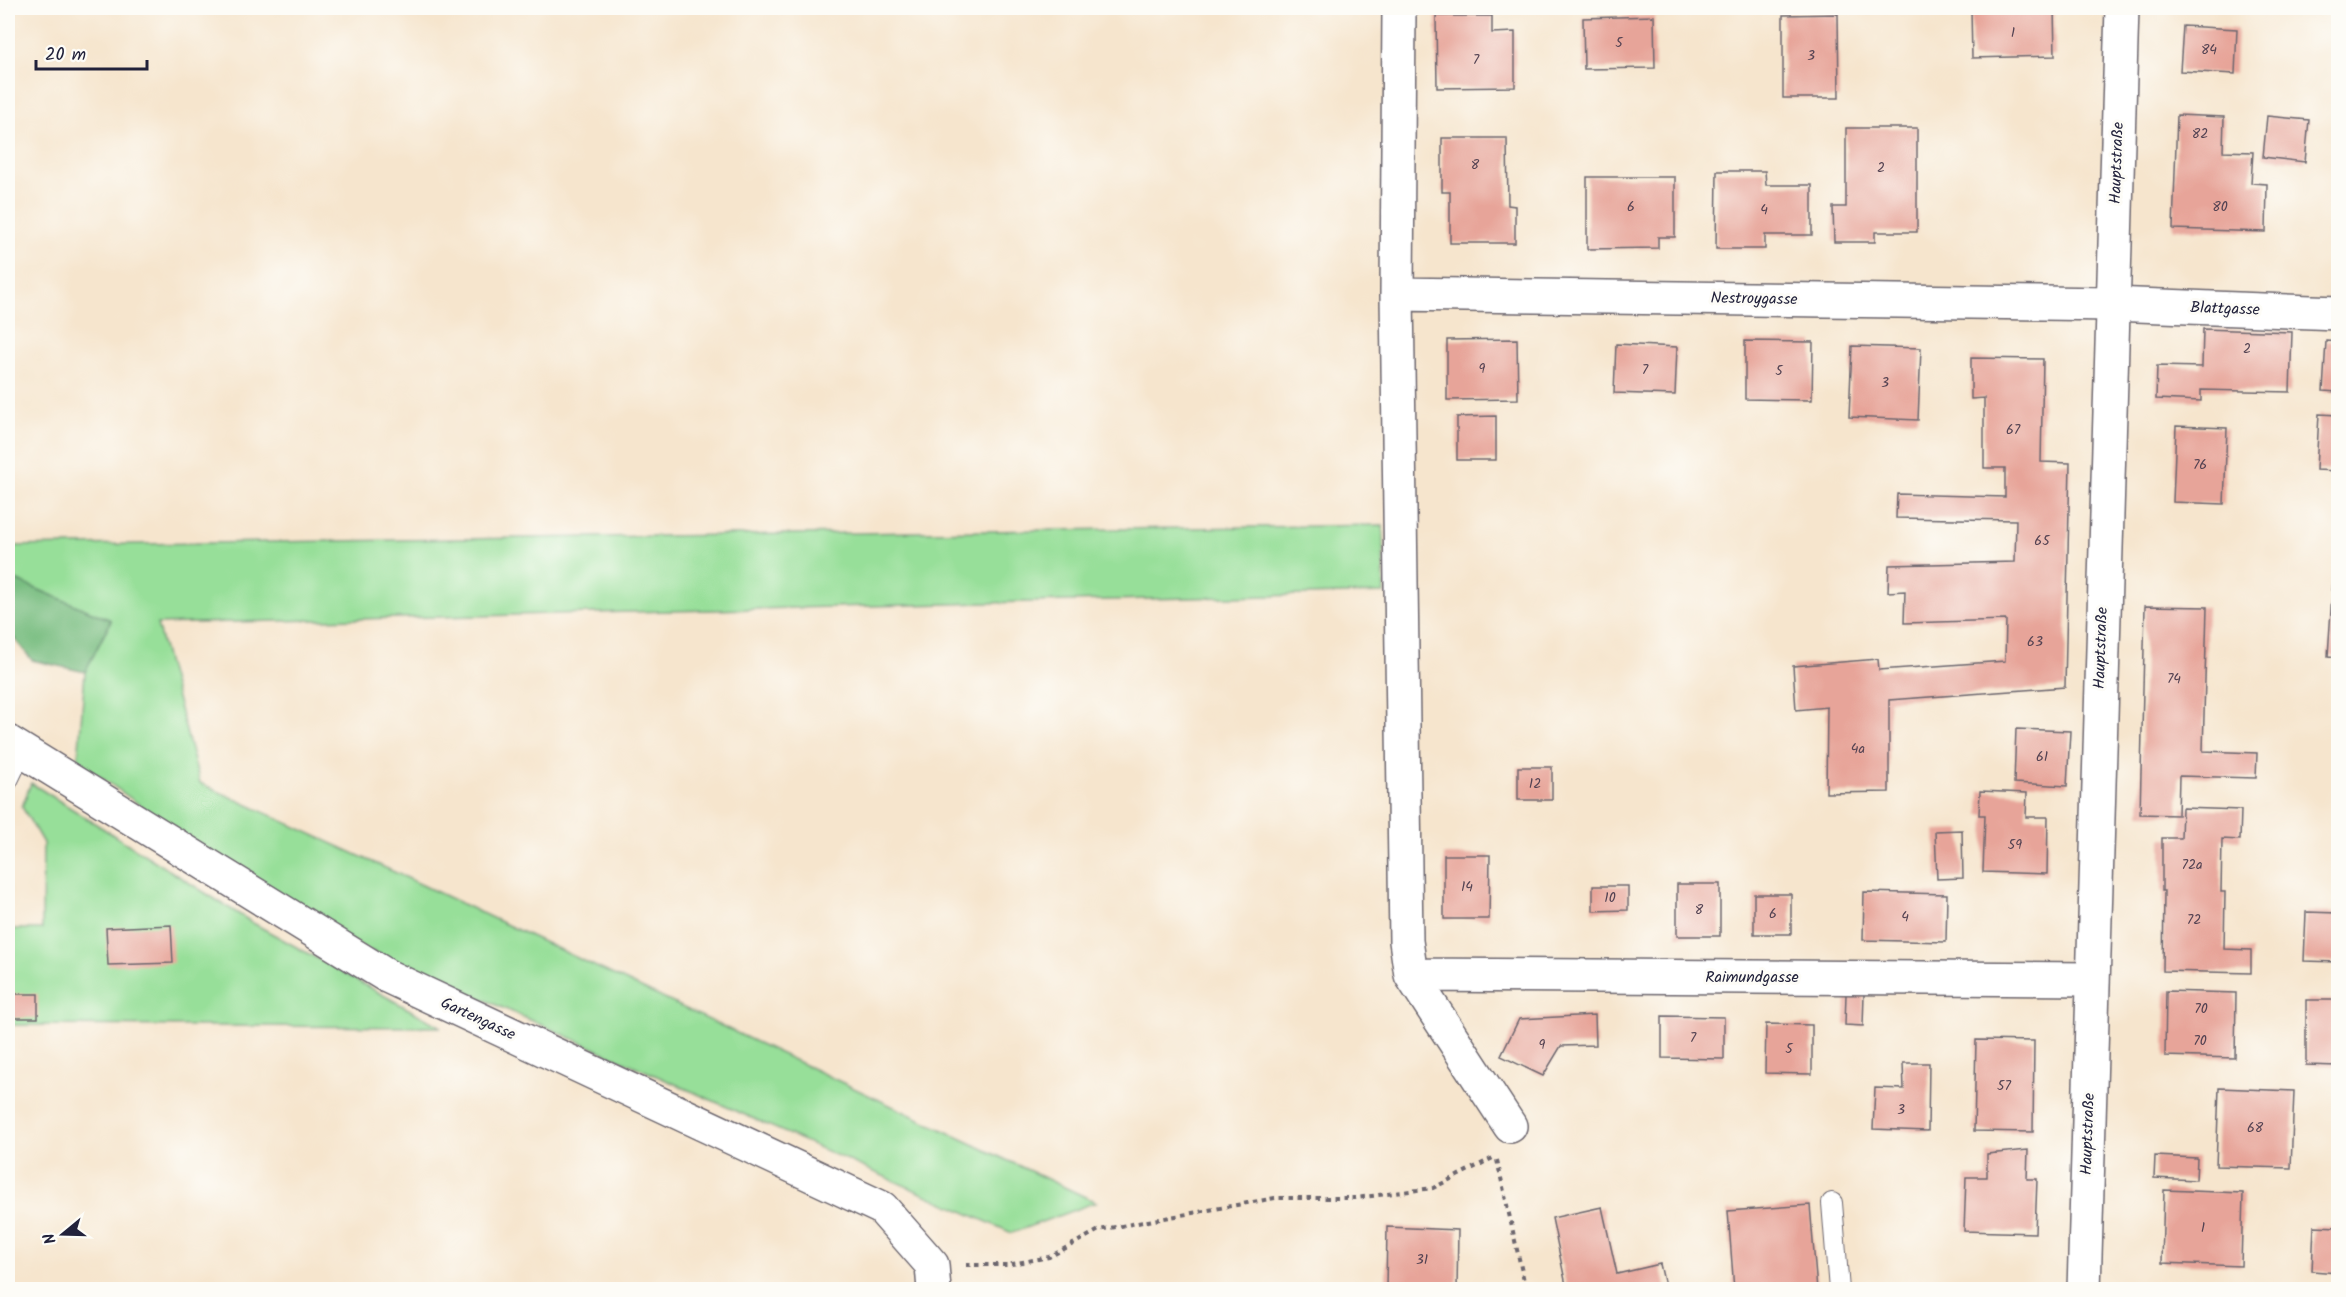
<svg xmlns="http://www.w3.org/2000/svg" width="2346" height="1297" font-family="Kalam,sans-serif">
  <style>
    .green { fill: #97df99; stroke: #5c806a; stroke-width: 1.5 }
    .forest { fill: #79be81; stroke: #4e705e; stroke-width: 1.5 }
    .building { fill: #e7a499 }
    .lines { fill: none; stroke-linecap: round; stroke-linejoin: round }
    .lane-casing { stroke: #6c666e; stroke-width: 22 }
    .street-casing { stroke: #6c666e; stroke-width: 36 }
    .secondary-casing { stroke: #6c666e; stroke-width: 36 }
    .path { stroke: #6c666e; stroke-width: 4; stroke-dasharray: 4.5 4.5; stroke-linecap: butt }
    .lane { stroke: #fff; stroke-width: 20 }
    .street { stroke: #fff; stroke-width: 33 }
    .secondary { stroke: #fff; stroke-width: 33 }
    .labels { text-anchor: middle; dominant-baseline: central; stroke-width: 6; stroke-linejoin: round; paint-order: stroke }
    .number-label { font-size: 14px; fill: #534252 }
    .street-label { font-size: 16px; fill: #22223b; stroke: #fdfcf7 }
  </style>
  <rect width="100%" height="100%" fill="#fdfcf7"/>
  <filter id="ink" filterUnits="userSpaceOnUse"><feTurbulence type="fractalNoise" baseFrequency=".0167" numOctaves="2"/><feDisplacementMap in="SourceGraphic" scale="12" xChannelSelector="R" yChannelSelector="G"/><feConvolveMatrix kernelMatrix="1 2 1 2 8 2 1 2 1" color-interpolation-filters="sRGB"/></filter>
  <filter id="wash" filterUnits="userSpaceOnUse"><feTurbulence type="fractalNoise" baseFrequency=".008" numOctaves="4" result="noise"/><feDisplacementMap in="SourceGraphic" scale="24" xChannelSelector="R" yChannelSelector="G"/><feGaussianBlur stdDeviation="1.35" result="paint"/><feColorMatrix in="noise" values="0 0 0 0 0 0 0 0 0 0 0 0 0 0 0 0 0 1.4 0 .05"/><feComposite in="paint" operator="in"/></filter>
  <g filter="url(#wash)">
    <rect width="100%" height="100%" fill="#f6e5cd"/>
    <!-- green -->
    <path class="green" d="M1383 525 1384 593 157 624 200 783 403 876 1096 1202 1012 1233 433 977 366 949 250 883 78 761 85 672 111 621 8 577V546Z
      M31 783 253 923 441 1027 8 1025V929H42L43 843 22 807Z"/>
    <!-- forest -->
    <path class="forest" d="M8 577 111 620 85 672 32 660 8 631Z"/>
    <g id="blocks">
      <!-- building -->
      <path class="building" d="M2054 8 2055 56 1972 58 1971 9Z
        M1838 14 1839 98H1783V15Z
        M1436 16H1492V33L1515 32V87L1437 88Z
        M1654 16 1655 68 1584 69 1583 18Z
        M2183 26 2237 29 2235 74 2180 71Z
        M2177 115 2224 117 2223 151 2253 152 2251 183 2267 184 2266 232 2173 229Z
        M2267 116 2309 120 2305 162 2263 157Z
        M1846 128H1917V232H1875V242H1834L1833 207H1846Z
        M1442 138H1507L1508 205 1515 206V243H1450V192H1442Z
        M1717 171H1765L1766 185H1812V235H1765V249H1716Z
        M1587 177H1675V237H1658V248L1587 249Z
        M2203 329 2292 332 2290 392 2201 390V401L2156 399 2157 366 2202 367Z
        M1517 339 1518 399 1447 400V340Z
        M1745 341 1813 342 1812 400 1745 399Z
        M2326 341 2338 342V392L2323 391Z
        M1616 344 1677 347 1675 395 1614 393Z
        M1852 346 1921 348 1918 420 1849 417Z
        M1971 358 2043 359 2041 462 2070 463 2065 687 1889 700V792L1826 793 1827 707 1796 710 1793 666 1878 659 1879 670 2005 661 2006 620 1904 623 1905 591 1888 592 1889 565 2015 562 2016 520 1896 518 1897 494 2005 497V468H1984V398L1971 399Z
        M2319 414 2338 415V471L2316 470Z
        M1496 416V460H1457V417Z
        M2176 426 2227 428 2224 504 2173 502Z
        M2333 579H2338V657L2328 656Z
        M2145 606 2207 607 2203 751 2257 753 2256 778 2179 776 2178 815 2140 814Z
        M2016 729 2070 731 2067 786 2014 783Z
        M1518 767H1552V800H1518Z
        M1980 791 2027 793 2026 817H2048L2047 874 1983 872 1985 815H1979Z
        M2182 808 2241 810 2240 840 2222 839 2221 892H2225L2224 949 2251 950V973L2163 971 2164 891H2162V838H2181Z
        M1962 830 1963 878 1937 879 1935 831Z
        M1444 855H1490L1489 919H1444Z
        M1677 884H1720V936H1677Z
        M1593 886H1628V910L1593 911Z
        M1864 892 1947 894 1946 942 1863 940Z
        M1754 894H1791V934H1754Z
        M2306 912 2338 913V962L2304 961Z
        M171 925 173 963 108 965 106 928Z
        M2166 991 2236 993 2235 1058 2165 1056Z
        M8 994H38V1018H8Z
        M1846 994H1864L1863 1026 1845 1025Z
        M2306 1000H2338V1066L2306 1065Z
        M1595 1015 1596 1045 1561 1046 1543 1076 1501 1056 1519 1019Z
        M1662 1016 1724 1017V1059L1662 1058Z
        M1766 1024 1812 1025V1074L1765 1073Z
        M1976 1040 2034 1041 2033 1132 1974 1131Z
        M1903 1063H1929L1928 1131 1873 1129 1875 1088 1904 1089Z
        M2219 1088 2294 1091 2291 1168 2216 1166Z
        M2028 1150 2027 1179H2037L2035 1233 1964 1231 1966 1177H1987V1154Z
        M2155 1156 2197 1158 2196 1180 2154 1178Z
        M2164 1190 2243 1193 2241 1266 2162 1263Z
        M1810 1205 1817 1290H1734L1728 1211Z
        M1602 1207 1617 1274 1660 1264 1666 1290H1567L1552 1218Z
        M2314 1226 2338 1227V1273L2312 1271Z
        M1387 1227 1458 1230 1457 1290H1386Z"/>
    </g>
  </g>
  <g filter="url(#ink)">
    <use href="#blocks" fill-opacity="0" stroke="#6c666e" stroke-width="1.5"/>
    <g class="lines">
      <!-- lane casing -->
      <g class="lane-casing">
        <path id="lane" d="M8 780 22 751
          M1832 1203 1839 1290"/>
      </g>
      <!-- street casing -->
      <g class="street-casing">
        <path id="street" d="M1399 8 1397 294 1406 941 1411 975 1510 1126
          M1397 294 2112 304 2338 313
          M8 742 387 976 882 1208 932 1265 934 1290
          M1411 975 2092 979"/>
      </g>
      <!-- secondary casing -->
      <g class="secondary-casing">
        <path id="secondary" d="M2084 1290 2122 8"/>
      </g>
      <!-- path -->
      <path class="path" d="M1497 1160 1526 1290
        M966 1265H1007L1049 1257 1099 1230 1275 1198H1356L1433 1188 1495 1157"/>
      <!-- lane -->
      <use href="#lane" class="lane"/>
      <!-- street -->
      <use href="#street" class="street"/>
      <!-- secondary -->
      <use href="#secondary" class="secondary"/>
    </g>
  </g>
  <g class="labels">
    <!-- number labels -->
    <g class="number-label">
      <text x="2013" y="33">1</text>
      <text x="1619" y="43">5</text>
      <text x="2209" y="50">84</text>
      <text x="1811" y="56">3</text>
      <text x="1476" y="60">7</text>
      <text x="2200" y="134">82</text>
      <text x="1475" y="165">8</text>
      <text x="1881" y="168">2</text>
      <text x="1631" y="207">6</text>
      <text x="2220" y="207">80</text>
      <text x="1764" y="210">4</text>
      <text x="2247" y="349">2</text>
      <text x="1482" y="369">9</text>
      <text x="1645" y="370">7</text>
      <text x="1779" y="371">5</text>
      <text x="1885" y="383">3</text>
      <text x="2013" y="430">67</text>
      <text x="2200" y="465">76</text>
      <text x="2042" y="541">65</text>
      <text x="2035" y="642">63</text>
      <text x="2174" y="679">74</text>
      <text x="1858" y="749">4a</text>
      <text x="2042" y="757">61</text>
      <text x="1535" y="784">12</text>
      <text x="2015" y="845">59</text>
      <text x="2192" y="865">72a</text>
      <text x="1467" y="887">14</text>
      <text x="1610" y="898">10</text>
      <text x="1699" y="910">8</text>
      <text x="1773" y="914">6</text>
      <text x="1905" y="917">4</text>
      <text x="2194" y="920">72</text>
      <text x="2201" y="1009">70</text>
      <text x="1693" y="1038">7</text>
      <text x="2200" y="1041">70</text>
      <text x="1542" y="1045">9</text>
      <text x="1789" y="1049">5</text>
      <text x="2004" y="1086">57</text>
      <text x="1901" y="1110">3</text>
      <text x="2255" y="1128">68</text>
      <text x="2203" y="1228">1</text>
      <text x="1422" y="1260">31</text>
    </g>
    <!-- street labels -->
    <g class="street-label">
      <text transform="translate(2117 163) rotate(-88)">Hauptstraße</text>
      <text transform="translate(1754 299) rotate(1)">Nestroygasse</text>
      <text transform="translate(2225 309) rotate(2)">Blattgasse</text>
      <text transform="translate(2101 648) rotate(-88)">Hauptstraße</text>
      <text x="1752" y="977">Raimundgasse</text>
      <text transform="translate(478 1019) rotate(25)">Gartengasse</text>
      <text transform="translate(2088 1134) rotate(-88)">Hauptstraße</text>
    </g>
  </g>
  <!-- margin -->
  <rect width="2346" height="1297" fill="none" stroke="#fdfcf7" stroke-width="30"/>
  <!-- north arrow -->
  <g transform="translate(63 1234) rotate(251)" stroke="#fdfcf7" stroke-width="4.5" paint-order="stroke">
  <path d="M0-4.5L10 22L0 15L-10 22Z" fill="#22223b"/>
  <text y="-9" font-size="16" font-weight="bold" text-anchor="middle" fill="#22223b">N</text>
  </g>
  <!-- scale -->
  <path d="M36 60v9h111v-9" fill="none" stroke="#22223b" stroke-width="3"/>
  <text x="45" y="60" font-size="18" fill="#22223b" stroke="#fdfcf7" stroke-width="4.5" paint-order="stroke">20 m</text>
</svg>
